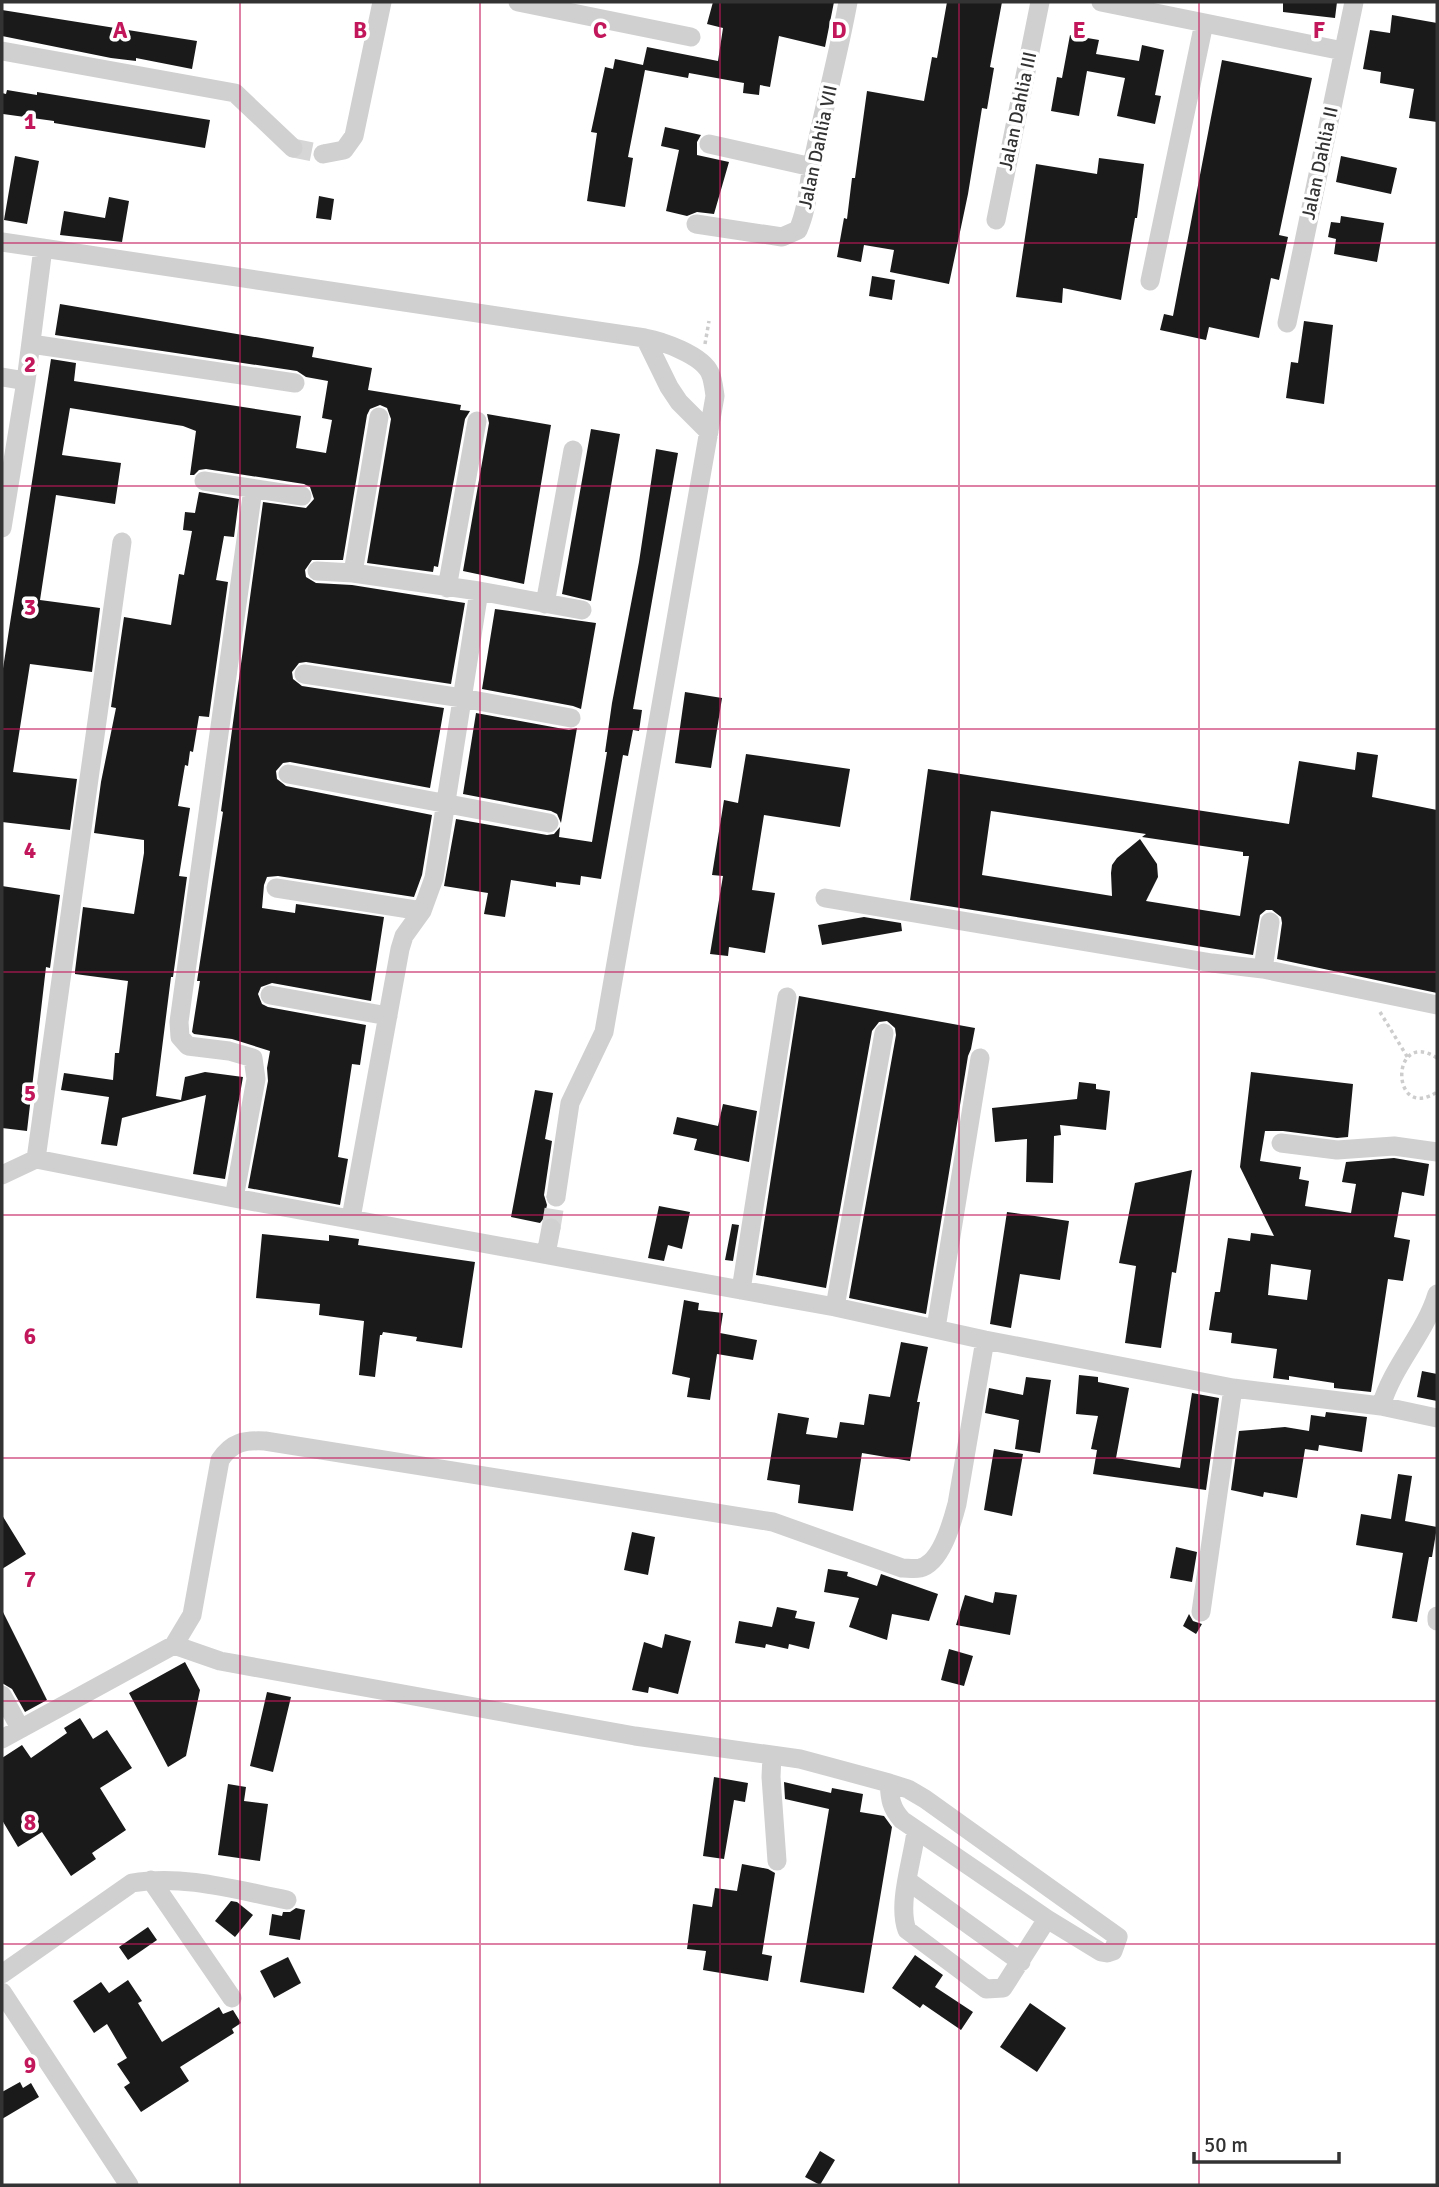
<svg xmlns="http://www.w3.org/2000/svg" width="1439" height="2187" font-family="Signika,sans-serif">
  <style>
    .building { fill: #1a1a1a; fill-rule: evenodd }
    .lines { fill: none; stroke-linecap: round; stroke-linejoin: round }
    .minor-tunnel { stroke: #d6d6d6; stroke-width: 19; stroke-dasharray: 19 10; stroke-linecap: butt }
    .path { stroke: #cdcdcd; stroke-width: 3.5; stroke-dasharray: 3.5 3.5; stroke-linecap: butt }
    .minor { stroke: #d0d0d0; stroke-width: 19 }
    .grid { fill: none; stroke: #c2185b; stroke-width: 2; stroke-opacity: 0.55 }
    .labels { text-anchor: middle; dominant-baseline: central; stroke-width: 7; stroke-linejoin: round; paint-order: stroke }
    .street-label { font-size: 19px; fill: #333; stroke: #fff }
    .grid-label { font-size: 23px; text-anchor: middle; font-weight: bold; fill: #c2185b; stroke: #fff; stroke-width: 7; stroke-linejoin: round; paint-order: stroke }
  </style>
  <rect width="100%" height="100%" fill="#fff"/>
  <!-- building -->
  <path class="building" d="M713 2H834L825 47 779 36 770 87 760 85 759 95 743 93 744 83 689 73 688 78 645 70 628 157 633 158 625 207 587 201 597 133 591 132 605 67 613 69 615 59 643 65 647 47 718 61 723 28 707 24Z
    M947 2H1002L990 67 994 68 987 109 982 108 968 194 949 284 890 272 894 250 864 245 861 262 837 257 844 218 847 219 852 178H855L867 91 924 101 932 57 937 58Z
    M1283 2H1337L1335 18 1283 12Z
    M2 10 197 41 192 69 136 58V61L111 58 2 36Z
    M1392 15 1437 23V122L1409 118 1414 89 1380 83 1381 72 1363 69 1370 30 1390 33Z
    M1070 35 1099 40 1096 54 1139 61 1142 45 1164 50 1155 95 1161 96 1155 124 1117 116 1125 78 1087 71 1079 116 1051 111 1057 77 1062 78Z
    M1222 60 1312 78 1279 235 1288 237 1279 280 1271 278 1259 338 1209 327 1206 340 1160 330 1164 314 1173 316Z
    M7 90 37 95V92L210 120 205 148 54 123V121L3 114 2 93 6 94Z
    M665 127 701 135 697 142V155L729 162 714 214 697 212 687 216 666 211 679 150 661 146Z
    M15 156 39 161 27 224 4 220Z
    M1341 156 1397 168 1391 194 1336 182Z
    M1099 158 1144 164 1137 218H1135L1121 300 1063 288 1062 303 1016 297 1036 164 1097 174Z
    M319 196 334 199 331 220 316 218Z
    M109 197 129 201 122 242 60 235 64 211 105 218Z
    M1341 216 1384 223 1377 262 1334 254 1336 239 1328 237 1331 222 1340 223Z
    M872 276 895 280 892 300 869 296Z
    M60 304 314 347 312 357 372 368 368 390 461 405 460 410 470 411 465 419 438 567 434 566 433 572 367 563 391 419 387 408 380 405 370 409 367 415 343 560H312L305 570 306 577 316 583 352 585 465 603 451 684 306 662 299 663 292 672 293 679 302 686 444 708 430 788 290 762 283 763 276 771 277 779 286 786 432 815 422 875 414 897 278 876 267 877 264 885 262 908 295 913 296 904 384 917 371 1001 272 983 261 987 258 994 262 1004 268 1007 366 1025 360 1065 352 1064 338 1157 348 1159 340 1205 248 1188 268 1081 267 1068 270 1051 232 1039 194 1034 192 1032 200 981H197L223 812 221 811 263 502 306 508 314 499 310 487 304 484 206 469 199 470 194 475H190L196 431 183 426 70 408 62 455 121 463 115 504 56 495 40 600 100 608 92 672 30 664 13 772 77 779 70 830 2 822V675L51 359 76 363 74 381 301 416 296 448 326 453 332 420 322 418 328 381 306 377 297 371 55 335Z
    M1304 321 1333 325 1324 404 1286 398 1291 362 1298 363Z
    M487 414 551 425 524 584 463 571 489 423Z
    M591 429 620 434 591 601 562 594Z
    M656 449 678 453 633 709 642 710 639 731 633 730 628 756 623 755 601 879 581 876 580 885 556 882V887L511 880 505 917 484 914 488 893 444 886 456 819 547 835 554 834 560 827 559 837 592 842 607 752H605L612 703 639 562Z
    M199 492 239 499 234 537 224 536 216 580 228 582 209 717 199 716 193 752 190 751 188 766 185 765 178 806 190 808 179 876 187 877 173 977H171L156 1096 181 1100 185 1077 205 1072 243 1077 225 1179 193 1174 206 1095 122 1118 117 1146 101 1144 109 1097 61 1090 64 1073 113 1080 115 1053H119L128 981 75 974V971L83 907 134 914 144 853V840L94 833 101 782 116 708 111 707 124 617 171 625 179 574 184 575 192 531 183 530 185 512 195 513Z
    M495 609 596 623 581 709 573 706 482 689Z
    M685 692 722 698 711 768 675 763Z
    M476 713 569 730 577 728 561 823 557 814 551 811 463 794Z
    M1357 752 1378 755 1372 797 1437 810V993L1277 959 1282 923 1281 917 1272 910H1266L1260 915 1253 955 910 900 928 769 1289 824 1299 761 1355 770ZM991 811 1146 834 1142 837 1243 852V856H1249L1240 916 1146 901 1158 877 1157 864 1140 839 1117 858 1112 865 1111 873 1112 896 982 875Z
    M746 754 850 769 840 827 764 815 752 890 775 893 765 953 729 947 728 956 710 954 723 876 712 875 724 800 738 803Z
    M2 886 60 895 50 968 46 967 27 1131 2 1128Z
    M864 917 901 923 902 931 822 945 818 925Z
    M799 996 975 1028 971 1049 968 1056 926 1314 849 1298 896 1035 895 1028 887 1021 879 1022 872 1031 826 1288 756 1275Z
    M1251 1072 1353 1084 1348 1137 1337 1138 1283 1131H1265L1260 1161 1301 1167 1299 1179 1309 1181 1305 1206 1351 1213 1356 1184 1342 1182 1346 1162 1394 1158 1429 1164 1424 1196 1402 1192 1394 1237 1410 1240 1403 1281 1388 1279 1371 1392 1334 1388V1383L1289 1376V1380L1273 1378 1277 1349 1231 1343 1232 1333 1209 1330 1215 1292H1220L1228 1238 1250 1241 1251 1233 1274 1236 1240 1167ZM1271 1264 1311 1270 1307 1300 1268 1295Z
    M1079 1082 1096 1084V1089L1110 1091 1106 1130 1060 1125 1061 1135 1054 1136 1053 1183 1026 1182 1027 1139 995 1142 992 1108 1077 1099Z
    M535 1090 553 1093 545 1139 552 1141 544 1195 547 1205 544 1218 540 1223 511 1217Z
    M723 1104 757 1111 749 1162 694 1150 697 1139 673 1134 677 1117 718 1126Z
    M1192 1170 1176 1273 1172 1272 1161 1348 1125 1343 1136 1266 1119 1263 1135 1183Z
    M659 1206 690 1212 682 1249 668 1245 664 1261 648 1258Z
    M1007 1212 1069 1221 1060 1280 1020 1274 1011 1328 990 1324Z
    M732 1224 739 1225 733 1261 725 1260Z
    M262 1234 329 1241V1235L359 1239 358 1245 475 1262 462 1348 416 1341 417 1337 383 1332 382 1335H380L375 1377 359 1375 364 1321 319 1315 320 1304 256 1298Z
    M684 1300 699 1303 698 1310 723 1313 720 1333 757 1340 753 1360 717 1354 710 1400 687 1397 690 1378 672 1374Z
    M901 1342 928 1347 917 1402H920L910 1461 862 1453 853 1511 798 1503 800 1485 767 1480 778 1413 809 1418 806 1434 837 1438 840 1422 864 1425 869 1394 890 1397Z
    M1422 1371 1437 1374V1401L1417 1397Z
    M1079 1375 1098 1377V1382L1129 1388 1116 1458 1180 1468 1192 1393 1219 1398 1206 1490 1093 1474 1097 1450 1091 1449 1098 1416 1076 1414Z
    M1026 1377 1051 1380 1040 1453 1015 1449 1019 1420 985 1413 989 1388 1023 1395Z
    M1326 1412 1367 1417 1362 1452 1319 1445 1318 1451 1305 1449 1297 1498 1264 1492 1263 1497 1231 1490 1239 1431 1285 1427 1309 1431 1311 1415 1325 1417Z
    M994 1449 1023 1454 1012 1516 984 1510Z
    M1398 1474 1412 1476 1405 1521 1437 1527 1432 1557H1429L1417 1622 1392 1618 1403 1553 1356 1545 1361 1514 1391 1519Z
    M2 1515 26 1554 2 1569Z
    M632 1532 655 1537 648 1575 624 1570Z
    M1176 1547 1197 1552 1192 1582 1170 1578Z
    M828 1569 848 1572 847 1576 877 1586 881 1574 938 1594 929 1621 892 1614 887 1640 849 1627 859 1598 824 1592Z
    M995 1592 1017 1595 1010 1635 956 1625 965 1595 993 1603Z
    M777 1607 797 1611 795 1618 815 1622 809 1649 789 1644 788 1649 766 1644 765 1648 735 1643 739 1621 772 1627Z
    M2 1610 47 1700 25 1712 12 1689 2 1683Z
    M1189 1614 1193 1621 1202 1624 1196 1634 1183 1626Z
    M665 1634 691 1641 678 1694 649 1687 648 1693 632 1690 644 1642 662 1648Z
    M949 1649 973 1656 964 1686 941 1680Z
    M185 1662 200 1690 186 1756 168 1767 129 1693Z
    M267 1692 291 1697 273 1772 250 1766Z
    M80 1718 93 1739 107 1730 132 1768 100 1788 126 1830 92 1853 96 1859 71 1876 42 1832 18 1847 2 1820V1758L22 1745 31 1758 67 1733 64 1728Z
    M714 1777 748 1783 745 1802 734 1800 724 1859 703 1856Z
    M784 1782 831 1793 832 1788 863 1794 860 1812 884 1816 892 1827 864 1993 800 1982 829 1809 785 1799Z
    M228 1784 246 1787 244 1801 268 1804 260 1861 218 1855Z
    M742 1864 768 1869 775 1873 762 1954 772 1956 768 1981 703 1970 706 1951 687 1949 693 1904 712 1907 715 1888 737 1891Z
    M231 1901 237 1902 253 1915 235 1937 215 1921Z
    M296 1908 305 1910 300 1940 269 1935 272 1914 282 1916 283 1912H290Z
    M148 1927 157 1940 128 1960 119 1947Z
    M915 1955 943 1975 935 1987 973 2012 961 2030 923 2004 920 2008 892 1988Z
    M288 1957 301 1983 274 1998 260 1971Z
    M128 1980 142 2001 138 2003 162 2042 219 2007 223 2014 233 2010 241 2023 232 2029 234 2033 180 2067 189 2081 141 2112 124 2087 130 2083 117 2064 127 2058 107 2024 94 2033 73 2001 101 1982 109 1993Z
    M1030 2003 1066 2028 1037 2072 1000 2047Z
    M20 2082 23 2088 31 2083 39 2097 2 2119V2092Z
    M820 2151 835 2160 820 2185 805 2177Z"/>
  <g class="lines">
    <!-- minor-tunnel -->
    <path class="minor-tunnel" d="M293 148 323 154
      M551 1228 556 1197"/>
    <!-- path -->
    <path class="path" d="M705 344 709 321
      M1380 1012 1408 1058
      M1437 1058C1390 1027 1390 1123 1437 1092"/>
    <!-- minor -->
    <path class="minor" d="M518 2 691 37
      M1101 2 1343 51
      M2 51 235 93 293 148
      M709 144 812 167
      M323 154 344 150 354 136 382 2
      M996 220 1040 2
      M696 224 782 237 798 230C807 210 808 188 812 166 823 111 838 57 848 2
      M2 242 645 338C662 341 702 355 710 373 713 379 714 389 715 396L604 1032 570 1103 556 1197
      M1150 281 1204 23
      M1287 323 1354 2
      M645 338 669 387 679 402 709 432
      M31 344 295 383
      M2 377 26 381
      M204 481 302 496
      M2 528 26 381 43 248
      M317 571 353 573 479 591
      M353 573 379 417
      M447 588 477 421
      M545 604 573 450
      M304 674 462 698 571 718
      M288 774 549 823
      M276 888 422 911
      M825 898 1212 963 1263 969 1437 1005
      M1263 969 1270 922
      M270 995 388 1016
      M1281 1143 1337 1150 1394 1146 1437 1152
      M36 1159 122 542
      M2 1175 36 1159 234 1198 835 1307 985 1340 1233 1388 1381 1406 1437 1418
      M234 1198 256 1079 253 1058 229 1051 188 1046 180 1037 179 1022 253 489
      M351 1218 400 949 404 936 422 911 434 878 479 591 582 610
      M546 1254 551 1228
      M741 1290 787 997
      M835 1307 884 1033
      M936 1328 980 1058
      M1381 1406C1393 1365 1425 1334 1437 1294
      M1201 1612 1233 1388
      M1437 1616V1621
      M174 1645 220 1661 635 1736 800 1759 889 1783 908 1789 925 1799 1118 1937 1113 1951 1107 1953 1101 1952 1047 1919 902 1820C891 1808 890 1799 889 1783
      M2 1695 20 1728
      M2 1739 174 1645 192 1615 220 1460C232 1442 244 1440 265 1441L773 1522 902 1568C907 1568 915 1569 920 1568 941 1563 952 1523 957 1504L985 1340
      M772 1755 771 1777 777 1861
      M916 1831C913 1859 897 1903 907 1930L986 1989 1003 1988 1047 1919
      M151 1880 232 1998
      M908 1881 1021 1962
      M2 1974 132 1883C183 1874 236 1890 287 1900
      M2 1992 129 2185"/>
  </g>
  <!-- grid -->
  <path class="grid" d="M240 2V2185M480 2V2185M720 2V2185M959 2V2185M1199 2V2185M2 243H1437M2 486H1437M2 729H1437M2 972H1437M2 1215H1437M2 1458H1437M2 1701H1437M2 1944H1437"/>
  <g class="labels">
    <!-- street labels -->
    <g class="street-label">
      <text transform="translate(1018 111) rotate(-78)">Jalan Dahlia III</text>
      <text transform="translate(818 147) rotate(-78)">Jalan Dahlia VII</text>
      <text transform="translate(1320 163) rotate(-78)">Jalan Dahlia II</text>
    </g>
  </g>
  <g class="grid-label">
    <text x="120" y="38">A</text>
    <text x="360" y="38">B</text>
    <text x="600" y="38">C</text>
    <text x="839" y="38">D</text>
    <text x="1079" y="38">E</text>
    <text x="1319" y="38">F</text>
    <text x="30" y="129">1</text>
    <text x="30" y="372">2</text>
    <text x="30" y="615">3</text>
    <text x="30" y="858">4</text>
    <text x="30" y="1101">5</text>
    <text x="30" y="1344">6</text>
    <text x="30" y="1587">7</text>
    <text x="30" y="1830">8</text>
    <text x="30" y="2073">9</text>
  </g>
  <!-- border -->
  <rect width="1439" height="2187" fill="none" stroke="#333333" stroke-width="7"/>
  <!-- scale -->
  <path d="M1194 2152v10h145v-10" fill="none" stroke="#333333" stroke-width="3.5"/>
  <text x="1204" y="2152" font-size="21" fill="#333333" stroke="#ffffff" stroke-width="5" paint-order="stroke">50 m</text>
</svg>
